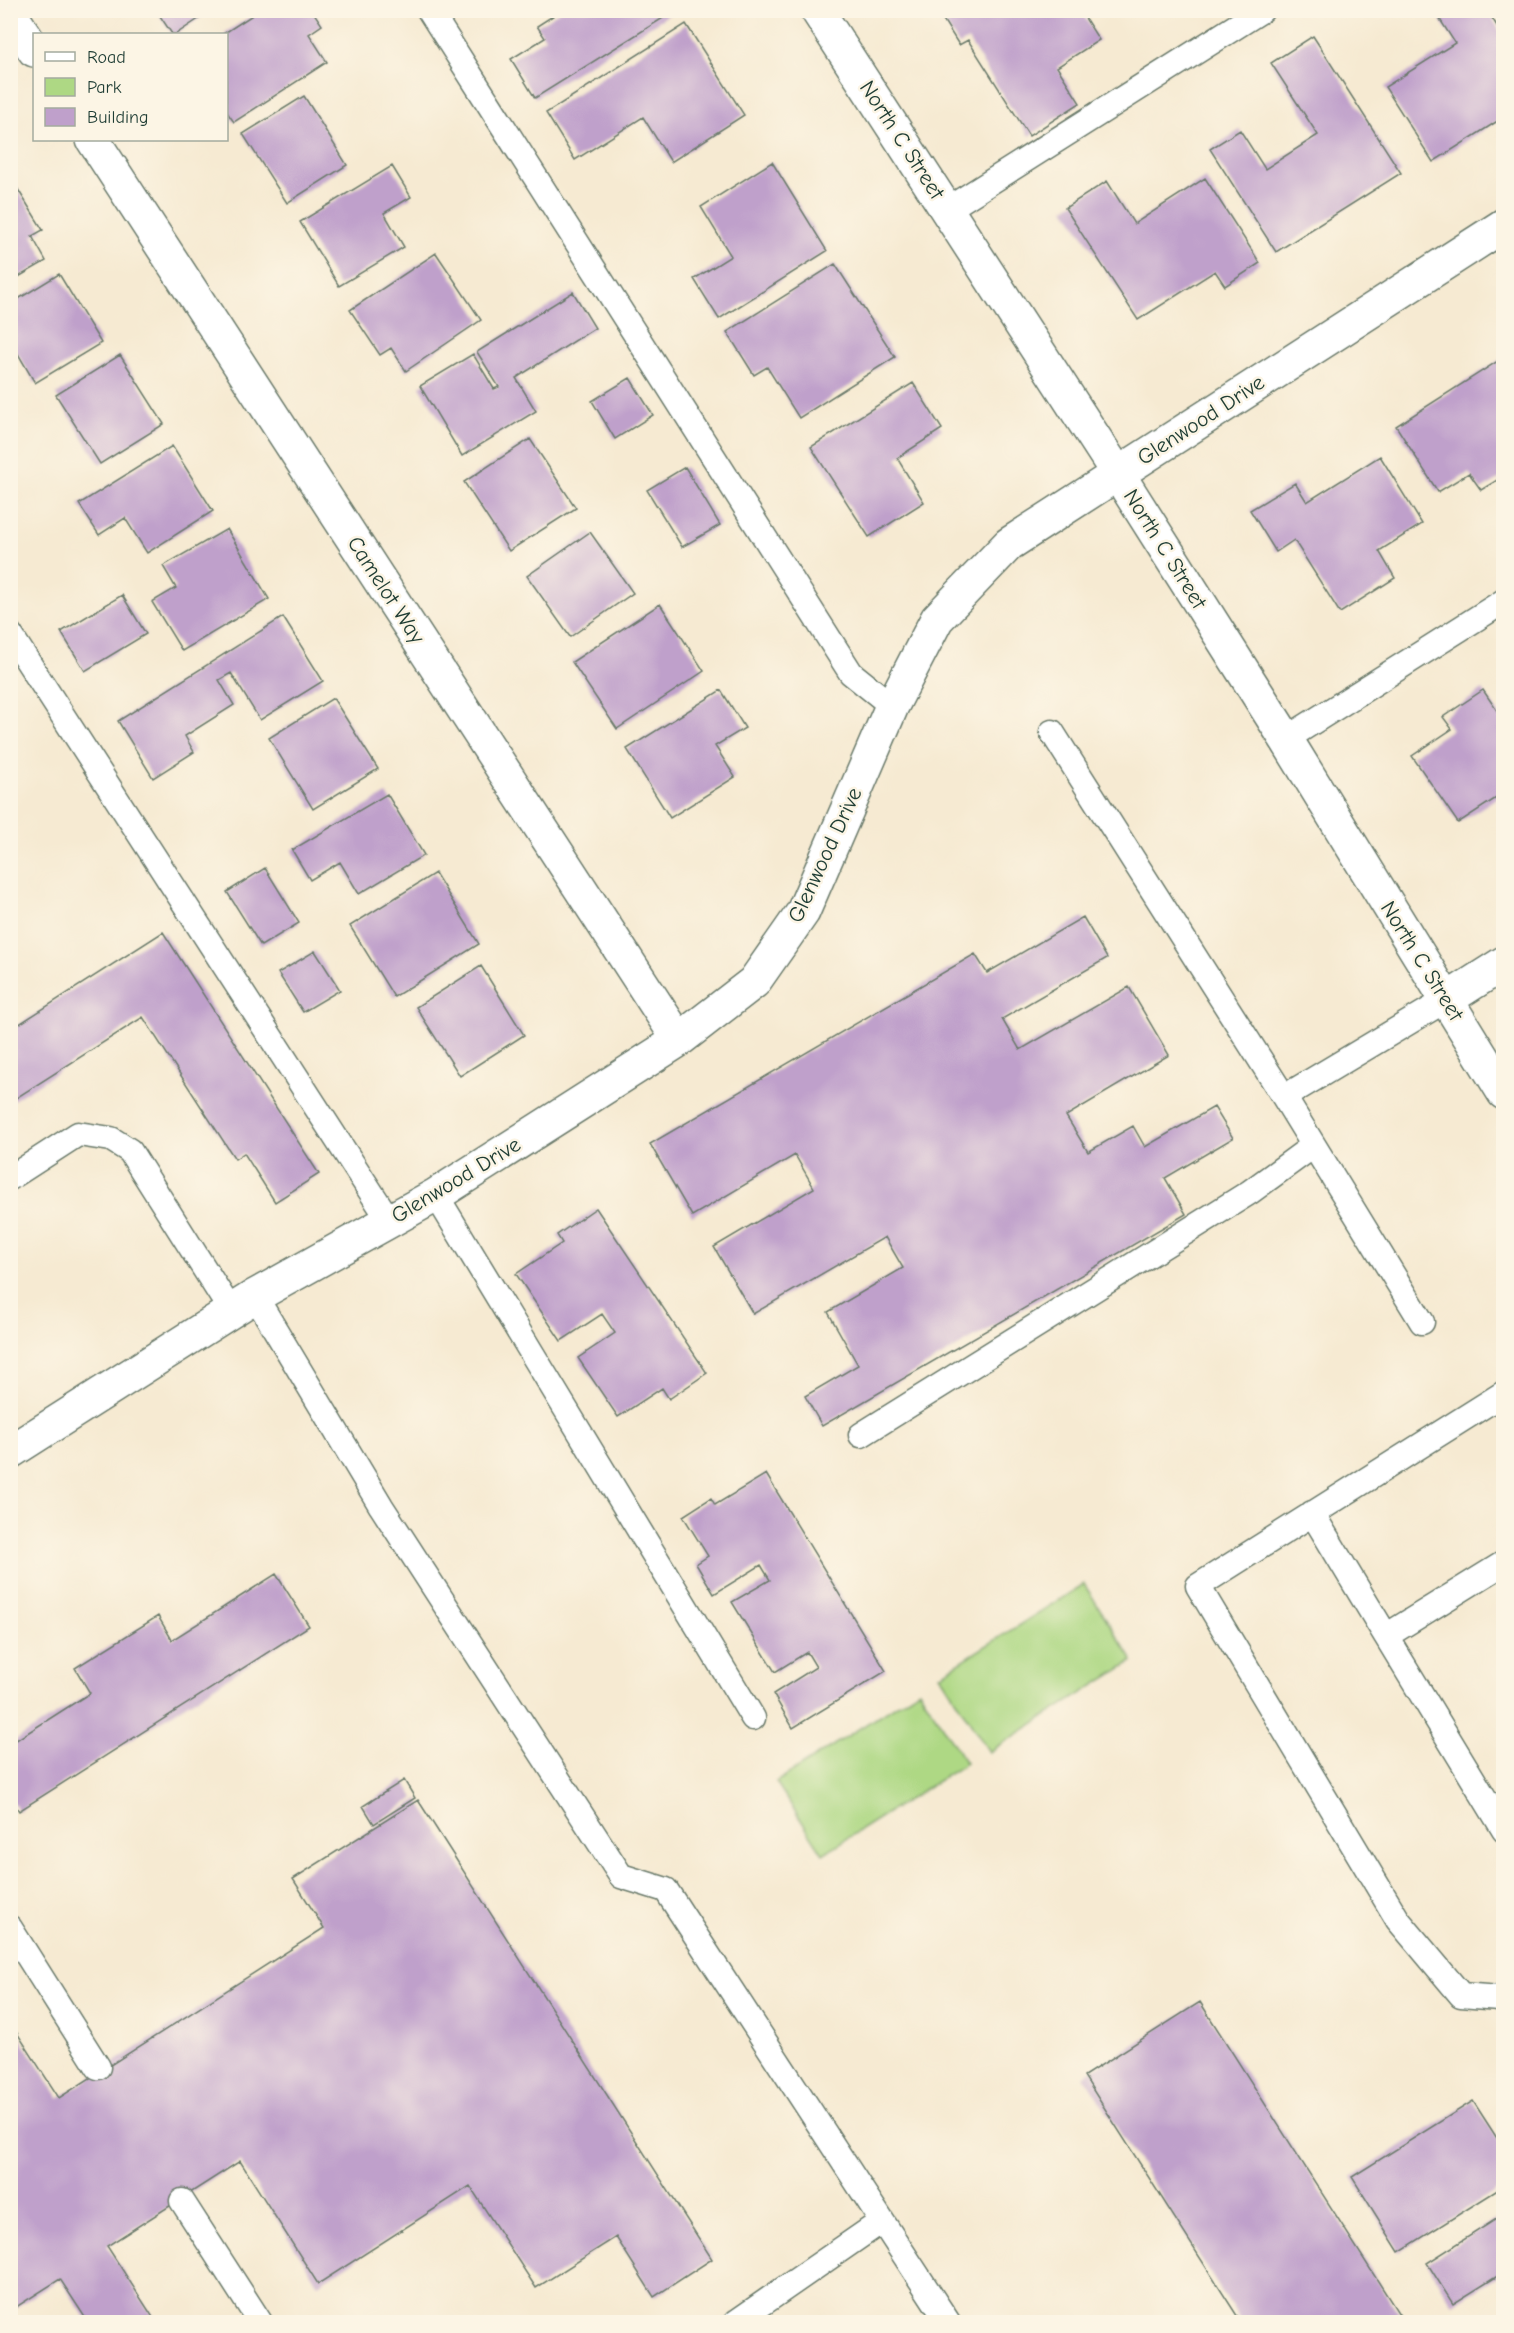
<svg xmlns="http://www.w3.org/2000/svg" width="1514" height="2333" font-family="'Comic Neue',sans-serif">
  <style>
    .green { fill: #aed884; stroke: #668a5c; stroke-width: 1.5 }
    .building { fill: #bfa0cb }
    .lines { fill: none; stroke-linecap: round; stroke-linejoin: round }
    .service-casing { stroke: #6a7a6b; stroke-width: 27 }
    .minor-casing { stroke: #6a7a6b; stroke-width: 36 }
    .tertiary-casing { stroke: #6a7a6b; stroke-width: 36 }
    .service { stroke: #fff; stroke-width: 24 }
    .minor { stroke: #fff; stroke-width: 33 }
    .tertiary { stroke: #fff; stroke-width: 33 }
    .labels { text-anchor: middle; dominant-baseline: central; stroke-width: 5; stroke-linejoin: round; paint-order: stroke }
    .street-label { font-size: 22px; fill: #1f3d34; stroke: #fcf5e5 }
  </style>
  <rect width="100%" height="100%" fill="#fcf5e5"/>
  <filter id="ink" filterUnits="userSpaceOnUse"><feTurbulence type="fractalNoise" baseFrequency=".0167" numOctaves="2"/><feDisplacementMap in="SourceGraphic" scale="12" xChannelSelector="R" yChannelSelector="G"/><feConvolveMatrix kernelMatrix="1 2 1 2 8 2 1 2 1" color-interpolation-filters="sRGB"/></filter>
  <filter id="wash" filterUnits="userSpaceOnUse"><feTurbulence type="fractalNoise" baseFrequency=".008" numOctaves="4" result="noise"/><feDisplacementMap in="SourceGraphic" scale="24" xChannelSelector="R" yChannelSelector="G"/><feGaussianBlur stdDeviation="1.35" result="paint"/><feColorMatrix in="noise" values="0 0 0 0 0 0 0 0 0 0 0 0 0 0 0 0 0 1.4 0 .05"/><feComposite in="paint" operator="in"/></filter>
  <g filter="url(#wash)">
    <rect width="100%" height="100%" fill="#f6ead2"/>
    <!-- green -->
    <path class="green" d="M1084 1584 1133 1661 989 1752 940 1675Z
      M919 1690 966 1763 823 1854 776 1782Z"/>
    <g id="blocks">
      <!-- building -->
      <path class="building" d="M156 10H212L176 34H172Z
        M260 10H312L322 25 309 34 327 62 234 122 226 111V34H223Z
        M562 10H676L535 98 511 59 545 38 537 26Z
        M937 10H1080L1099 40 1057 67 1080 103 1029 136 968 40 959 45Z
        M1434 10H1487L1504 37V117L1433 162 1385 87 1455 43Z
        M686 24 744 115 671 162 643 117 575 160 546 113Z
        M1313 36 1401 173 1276 252 1210 149 1240 130 1265 169 1318 135 1271 63Z
        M304 96 347 165 287 203 243 134Z
        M772 162 827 251 719 319 694 279 731 256 701 207Z
        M392 166 411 197 384 213 404 247 339 286 300 222Z
        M1205 178 1260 263 1225 286 1215 271 1138 320 1065 208 1107 181 1134 224Z
        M14 183 43 230 32 236 46 261 10 282V185Z
        M436 253 481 320 406 371 391 348 380 355 350 310Z
        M835 264 895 357 799 418 767 367 754 375 727 332Z
        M59 274 101 343 35 383 17 352 10 356V304Z
        M573 292 595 328 516 378 536 411 462 456 420 386 473 354 494 389 499 387 477 352Z
        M120 355 164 424 100 464 56 395Z
        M1504 357V476L1481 490 1469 473 1438 492 1396 426Z
        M630 378 653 415 615 439 592 401Z
        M913 383 942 429 897 458 924 502 869 537 811 447Z
        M530 439 576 508 509 551 464 482Z
        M172 446 213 511 147 553 125 518 99 535 79 504Z
        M1380 456 1422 524 1379 551 1395 578 1340 613 1294 540 1276 552 1250 510 1295 483 1307 502Z
        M685 467 720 525 682 547 647 490Z
        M227 529 269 599 182 651 152 602 176 588 163 566Z
        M590 532 633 593 570 637 527 576Z
        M122 595 146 634 85 671 61 632Z
        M660 604 704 671 617 729 572 662Z
        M283 617 323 681 260 720 231 673 219 680 234 705 185 736 194 752 153 778 118 721Z
        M721 690 745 728 715 746 735 777 670 818 627 749Z
        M1483 690 1504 721V793L1458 823 1412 756 1452 729 1443 717Z
        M333 698 378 769 313 809 269 738Z
        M387 794 424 855 359 894 340 862 310 880 292 850Z
        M265 868 299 923 261 946 227 892Z
        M435 873 479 944 394 997 350 926Z
        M1083 917 1107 958 1002 1019 1020 1050 1129 987 1169 1055 1066 1116 1088 1152 1133 1126 1145 1147 1214 1107 1233 1138 1165 1178 1186 1214 822 1426 805 1396 858 1365 828 1312 903 1268 885 1237 753 1314 714 1247 814 1188 795 1155 692 1216 650 1144 975 954 987 973Z
        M163 932 319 1174 275 1202 244 1153 235 1159 143 1017 10 1102V1030Z
        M315 951 340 990 303 1012 278 973Z
        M481 966 524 1035 460 1076 416 1007Z
        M596 1208 707 1373 669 1399 662 1388 618 1417 578 1358 615 1333 602 1314 561 1341 516 1274 562 1243 557 1235Z
        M766 1474 886 1671 793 1728 773 1694 816 1667 807 1652 775 1672 732 1602 770 1580 761 1565 714 1594 696 1564 708 1556 683 1516 711 1498 715 1505Z
        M276 1574 309 1626 19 1811 10 1798V1744L90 1693 75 1668 158 1616 172 1640Z
        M404 1780 415 1798 374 1824 363 1806Z
        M418 1800 712 2259 654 2297 616 2237 536 2288 470 2186 318 2284 240 2161 107 2246 156 2322H88L60 2279 10 2311V2022L59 2098 324 1928 293 1879Z
        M1200 2002 1404 2322H1241L1084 2076Z
        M1473 2101 1504 2149V2186L1399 2252 1352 2177Z
        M1504 2214V2272L1453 2304 1427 2263Z"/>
    </g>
  </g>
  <g filter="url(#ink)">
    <use href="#blocks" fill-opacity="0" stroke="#6a7a6b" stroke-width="1.5"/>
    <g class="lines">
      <!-- service casing -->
      <g class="service-casing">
        <path id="service" d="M429 10 851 673 892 706
          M948 209 1262 10
          M10 634 389 1220
          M1052 732 1284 1097 1422 1322
          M1286 739 1504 601
          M1284 1097 1446 1000
          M10 1178 78 1134 111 1139 130 1151 231 1311
          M436 1195 753 1718
          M255 1296 381 1506 621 1876 666 1890 948 2322
          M1504 1393 1198 1586 1398 1920 1461 1995 1499 1998 1504 1994
          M861 1435 1250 1192 1313 1146
          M1312 1513 1386 1636
          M1504 1563 1386 1636 1504 1830
          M10 1928 98 2067
          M182 2201 260 2322
          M736 2322 882 2221"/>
      </g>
      <!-- minor casing -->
      <g class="minor-casing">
        <path id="minor" d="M10 13 34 50
          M93 140 679 1040
          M1446 1000 1504 963
          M10 1452 255 1296 436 1195 679 1040 754 982 803 912 892 706 937 619 1009 544 1504 225"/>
      </g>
      <!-- tertiary casing -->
      <g class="tertiary-casing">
        <path id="tertiary" d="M817 10 1118 474 1286 739 1504 1093"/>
      </g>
      <!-- service -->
      <use href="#service" class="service"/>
      <!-- minor -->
      <use href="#minor" class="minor"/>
      <!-- tertiary -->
      <use href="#tertiary" class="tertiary"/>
    </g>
  </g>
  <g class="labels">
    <!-- street labels -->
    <g class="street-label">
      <text transform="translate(902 140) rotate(57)">North C Street</text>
      <text transform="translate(1201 420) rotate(-33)">Glenwood Drive</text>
      <text transform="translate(1165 549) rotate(58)">North C Street</text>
      <text transform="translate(386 590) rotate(57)">Camelot Way</text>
      <text transform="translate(825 855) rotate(-65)">Glenwood Drive</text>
      <text transform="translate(1422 961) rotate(58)">North C Street</text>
      <text transform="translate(456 1180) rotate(-31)">Glenwood Drive</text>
    </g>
  </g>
  <!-- margin -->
  <rect width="1514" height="2333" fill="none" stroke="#fcf5e5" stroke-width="36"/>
  <!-- legend -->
  <rect x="33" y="33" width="195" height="108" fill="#fcf5e5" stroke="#a4ab9e" stroke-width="1.5"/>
  <rect x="45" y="52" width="30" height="9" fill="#ffffff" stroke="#a4ab9e" stroke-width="1.5"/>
  <text x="87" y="63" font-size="18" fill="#1f3d34">Road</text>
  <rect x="45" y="78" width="30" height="18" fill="#aed884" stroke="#a4ab9e" stroke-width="1.5"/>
  <text x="87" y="93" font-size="18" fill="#1f3d34">Park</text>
  <rect x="45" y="108" width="30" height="18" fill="#bfa0cb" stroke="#a4ab9e" stroke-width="1.5"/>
  <text x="87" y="123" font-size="18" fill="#1f3d34">Building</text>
</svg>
